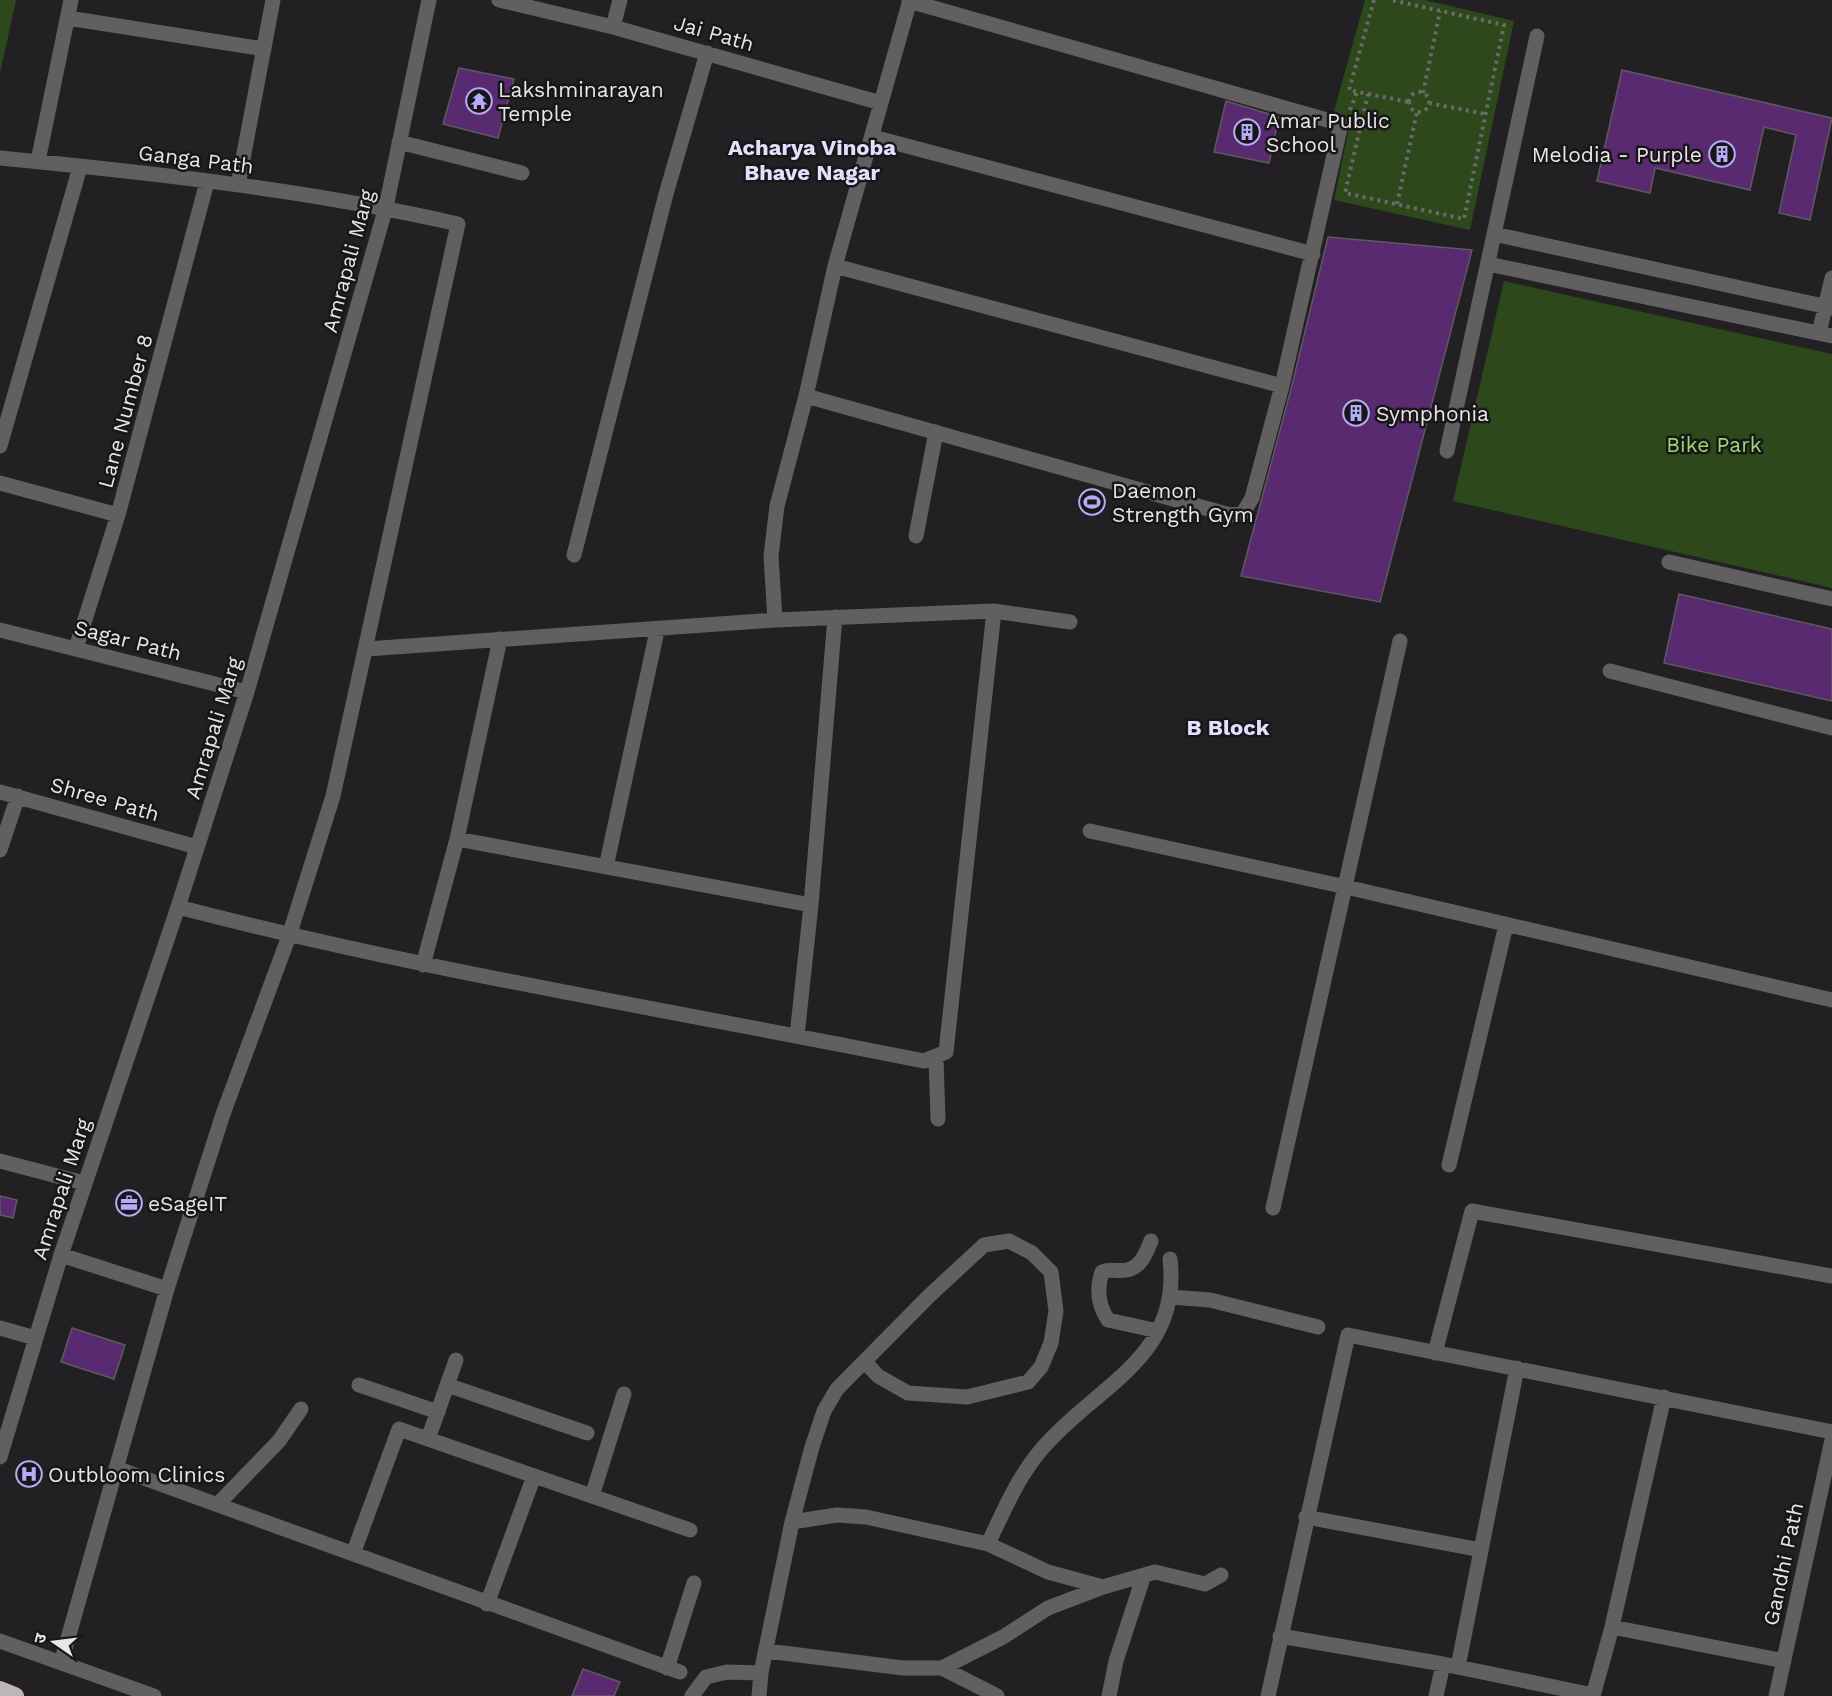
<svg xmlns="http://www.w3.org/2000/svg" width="1832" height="1696" font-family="'Work Sans','Noto Sans Devanagari',sans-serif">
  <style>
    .green { fill: #2d491b }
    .building { fill: #5a2a70; stroke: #5d5a5f; stroke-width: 1.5 }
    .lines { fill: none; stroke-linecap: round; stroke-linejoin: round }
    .path { stroke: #6b696c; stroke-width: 4; stroke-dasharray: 3 4.5; stroke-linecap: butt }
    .minor { stroke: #615f5f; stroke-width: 15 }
    .highway { stroke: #bdb6b7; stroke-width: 18 }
    .labels { text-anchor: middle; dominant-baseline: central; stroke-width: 5; stroke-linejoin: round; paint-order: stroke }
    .street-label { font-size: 21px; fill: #e8e6e9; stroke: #19161a }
    .poi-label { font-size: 21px; fill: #e8e6e9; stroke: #19161a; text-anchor: start }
    .park-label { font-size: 21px; fill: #98d970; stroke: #19161a }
    .neighbourhood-label { font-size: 22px; font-weight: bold; fill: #e2e0fd; stroke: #19161a }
  </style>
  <rect width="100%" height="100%" fill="#222023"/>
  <!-- green -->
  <path class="green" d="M0 0H16L0 73Z
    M1365 0H1425L1514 21 1470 230 1334 200 1350 123 1334 111Z
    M1504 281 1832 354V588L1453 501Z"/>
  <!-- building -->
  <path class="building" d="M459 68 514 79 498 138 443 124Z
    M1622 70 1832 118 1810 220 1779 213 1796 135 1764 127 1750 190 1655 168 1650 193 1597 181Z
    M1226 101 1279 117 1269 163 1214 152Z
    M1328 237 1472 250 1380 602 1241 576 1291 389Z
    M1679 594 1832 629V701L1664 663Z
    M0 1196 17 1200 13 1218 0 1215Z
    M72 1328 125 1345 114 1379 61 1362Z
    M583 1669 620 1682 614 1696H572Z"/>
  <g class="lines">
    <!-- path -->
    <path class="path" d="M1374 0 1349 90 1368 94 1345 193 1464 219 1504 25 1391 0
      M1409 102a10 10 0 1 1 20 0a10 10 0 1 1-20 0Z
      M1423 93 1440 11
      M1368 94 1409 102
      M1429 103 1485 114
      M1350 110 1357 92
      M1397 204 1417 112"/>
    <!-- minor -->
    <path class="minor" d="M499 0 613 27 881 103
      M68 18 264 49
      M613 27 620 0
      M873 137 1313 254
      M399 142 522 173
      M0 158C153 173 308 190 458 224L333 796 289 936 223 1114 167 1289 61 1663
      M38 161 71 0
      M238 185 273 0
      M1494 234 1832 308
      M1488 264 1832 336
      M835 266 1282 386
      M1819 333 1832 278
      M806 396 1230 515 1243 513 1252 498 1282 386 1341 124 909 1
      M0 446 80 167
      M1447 451 1537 36
      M0 483 118 515
      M916 536 936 432
      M574 555 666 194 707 53
      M1669 562 1832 599
      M994 611 1070 622
      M775 620 771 556 777 506 806 396 835 266 910 0
      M0 630 247 692
      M76 648 118 515 207 182
      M1610 671 1832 728
      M0 792 197 847
      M1090 831 1346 887 1832 1000
      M457 839 811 905
      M0 850 18 796
      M606 867 657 631
      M178 907C424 971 675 1011 924 1061L946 1052 994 611 775 620 367 649
      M423 965 457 839 500 639
      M797 1036 811 905 835 617
      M936 1058 938 1119
      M0 1161 84 1183
      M1449 1165 1506 925
      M1273 1208 1400 641
      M1151 1241C1146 1253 1141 1267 1127 1270 1117 1272 1111 1268 1102 1272 1096 1290 1098 1305 1108 1320L1158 1331
      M61 1255 167 1289
      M1170 1297 1210 1300 1318 1327
      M0 1328 35 1338
      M1435 1353 1472 1211 1832 1276
      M359 1385 438 1412
      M447 1385 587 1433
      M428 1439 456 1360
      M0 1457 61 1255 178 907 247 692 386 207 429 0
      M116 1468 680 1672
      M592 1496 624 1394
      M218 1504 279 1441 301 1409
      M1306 1517 1481 1550
      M792 1522 812 1447 824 1411 837 1389 929 1296 984 1245 1009 1241 1032 1253 1051 1272 1056 1311 1051 1343 1041 1367 1028 1382 967 1397 908 1393 878 1376 865 1362
      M988 1544 1048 1572 1103 1587
      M353 1554 399 1429 690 1530
      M487 1604 534 1476
      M1612 1627 1784 1661
      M1280 1636 1443 1664 1593 1695
      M0 1641 154 1696
      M767 1651 903 1668H942L997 1696
      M1458 1667 1517 1368
      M667 1668 694 1583
      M942 1668 1003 1637 1048 1608 1103 1587 1155 1572 1205 1584 1221 1575
      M692 1696 706 1677 727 1672 761 1673
      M759 1696 761 1673 792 1522 837 1515 866 1517 988 1544C1006 1506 1021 1469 1051 1439 1105 1382 1181 1353 1170 1259
      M1109 1696 1116 1661 1144 1575
      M1268 1696 1348 1335 1832 1432
      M1436 1696 1443 1664
      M1593 1696 1612 1627 1664 1397
      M1776 1696 1832 1440"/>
    <!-- highway -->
    <path class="highway" d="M0 1690 15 1696"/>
  </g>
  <!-- icons -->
  <defs>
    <g id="temple-ring" transform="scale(1.35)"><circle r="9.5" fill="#19161a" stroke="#b5acf8" stroke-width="1.5"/><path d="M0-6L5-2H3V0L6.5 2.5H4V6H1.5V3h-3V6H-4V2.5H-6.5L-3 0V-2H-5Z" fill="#b5acf8"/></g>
    <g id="building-ring" transform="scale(1.35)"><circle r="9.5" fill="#19161a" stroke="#b5acf8" stroke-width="1.5"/><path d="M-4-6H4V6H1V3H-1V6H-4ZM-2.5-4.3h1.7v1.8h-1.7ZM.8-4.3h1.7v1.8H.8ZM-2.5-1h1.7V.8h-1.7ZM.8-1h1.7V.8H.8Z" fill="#b5acf8"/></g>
    <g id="stadium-ring" transform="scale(1.35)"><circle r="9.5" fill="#19161a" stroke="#b5acf8" stroke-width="1.5"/><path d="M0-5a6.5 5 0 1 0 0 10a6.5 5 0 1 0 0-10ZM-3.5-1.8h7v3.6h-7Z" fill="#b5acf8"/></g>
    <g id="office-ring" transform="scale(1.35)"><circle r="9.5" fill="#19161a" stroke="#b5acf8" stroke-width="1.5"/><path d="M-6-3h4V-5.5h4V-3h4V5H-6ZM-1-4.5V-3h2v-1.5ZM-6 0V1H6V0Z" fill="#b5acf8"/></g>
    <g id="hospital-ring" transform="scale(1.35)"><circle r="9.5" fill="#19161a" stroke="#b5acf8" stroke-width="1.5"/><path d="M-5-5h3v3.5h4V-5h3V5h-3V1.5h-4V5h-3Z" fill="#b5acf8"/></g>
  </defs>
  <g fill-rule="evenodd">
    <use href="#temple-ring" x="479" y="101"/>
    <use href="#building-ring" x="1247" y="132"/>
    <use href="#building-ring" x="1722" y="154"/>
    <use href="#building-ring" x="1356" y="413"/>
    <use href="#stadium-ring" x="1092" y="502"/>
    <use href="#office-ring" x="129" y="1203"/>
    <use href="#hospital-ring" x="29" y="1474"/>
  </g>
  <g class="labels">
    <!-- street labels -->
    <g class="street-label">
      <text transform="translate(714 33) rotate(16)">Jai Path</text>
      <text transform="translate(196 159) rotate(7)">Ganga Path</text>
      <text transform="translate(348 261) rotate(-75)">Amrapali Marg</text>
      <text transform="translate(125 411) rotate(-75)">Lane Number 8</text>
      <text transform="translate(128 640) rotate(14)">Sagar Path</text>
      <text transform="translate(213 728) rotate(-73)">Amrapali Marg</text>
      <text transform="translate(105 799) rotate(16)">Shree Path</text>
      <text transform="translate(61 1189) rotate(-72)">Amrapali Marg</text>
      <text transform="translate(1783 1564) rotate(-78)">Gandhi Path</text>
    </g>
    <!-- poi labels -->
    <g class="poi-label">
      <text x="498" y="89">Lakshminarayan<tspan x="498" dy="24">Temple</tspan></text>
      <text x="1266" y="120">Amar Public<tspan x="1266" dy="24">School</tspan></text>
      <text x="1702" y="154" text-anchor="end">Melodia - Purple</text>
      <text x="1376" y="413">Symphonia</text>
      <text x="1112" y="490">Daemon<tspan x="1112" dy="24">Strength Gym</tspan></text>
      <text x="148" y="1203">eSageIT</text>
      <text x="48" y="1474">Outbloom Clinics</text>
    </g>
    <!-- park labels -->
    <g class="park-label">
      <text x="1714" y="444">Bike Park</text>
    </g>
    <!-- neighbourhood labels -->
    <g class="neighbourhood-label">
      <text x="812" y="147">Acharya Vinoba<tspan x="812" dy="25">Bhave Nagar</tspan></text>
      <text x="1228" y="727">B Block</text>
    </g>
  </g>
  <!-- north arrow -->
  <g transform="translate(54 1642) rotate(284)" stroke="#19161a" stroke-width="4.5" paint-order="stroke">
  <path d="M0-4.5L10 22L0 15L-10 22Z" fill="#e8e6e9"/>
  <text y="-9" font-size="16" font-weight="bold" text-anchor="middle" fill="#e8e6e9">उ</text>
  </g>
</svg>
